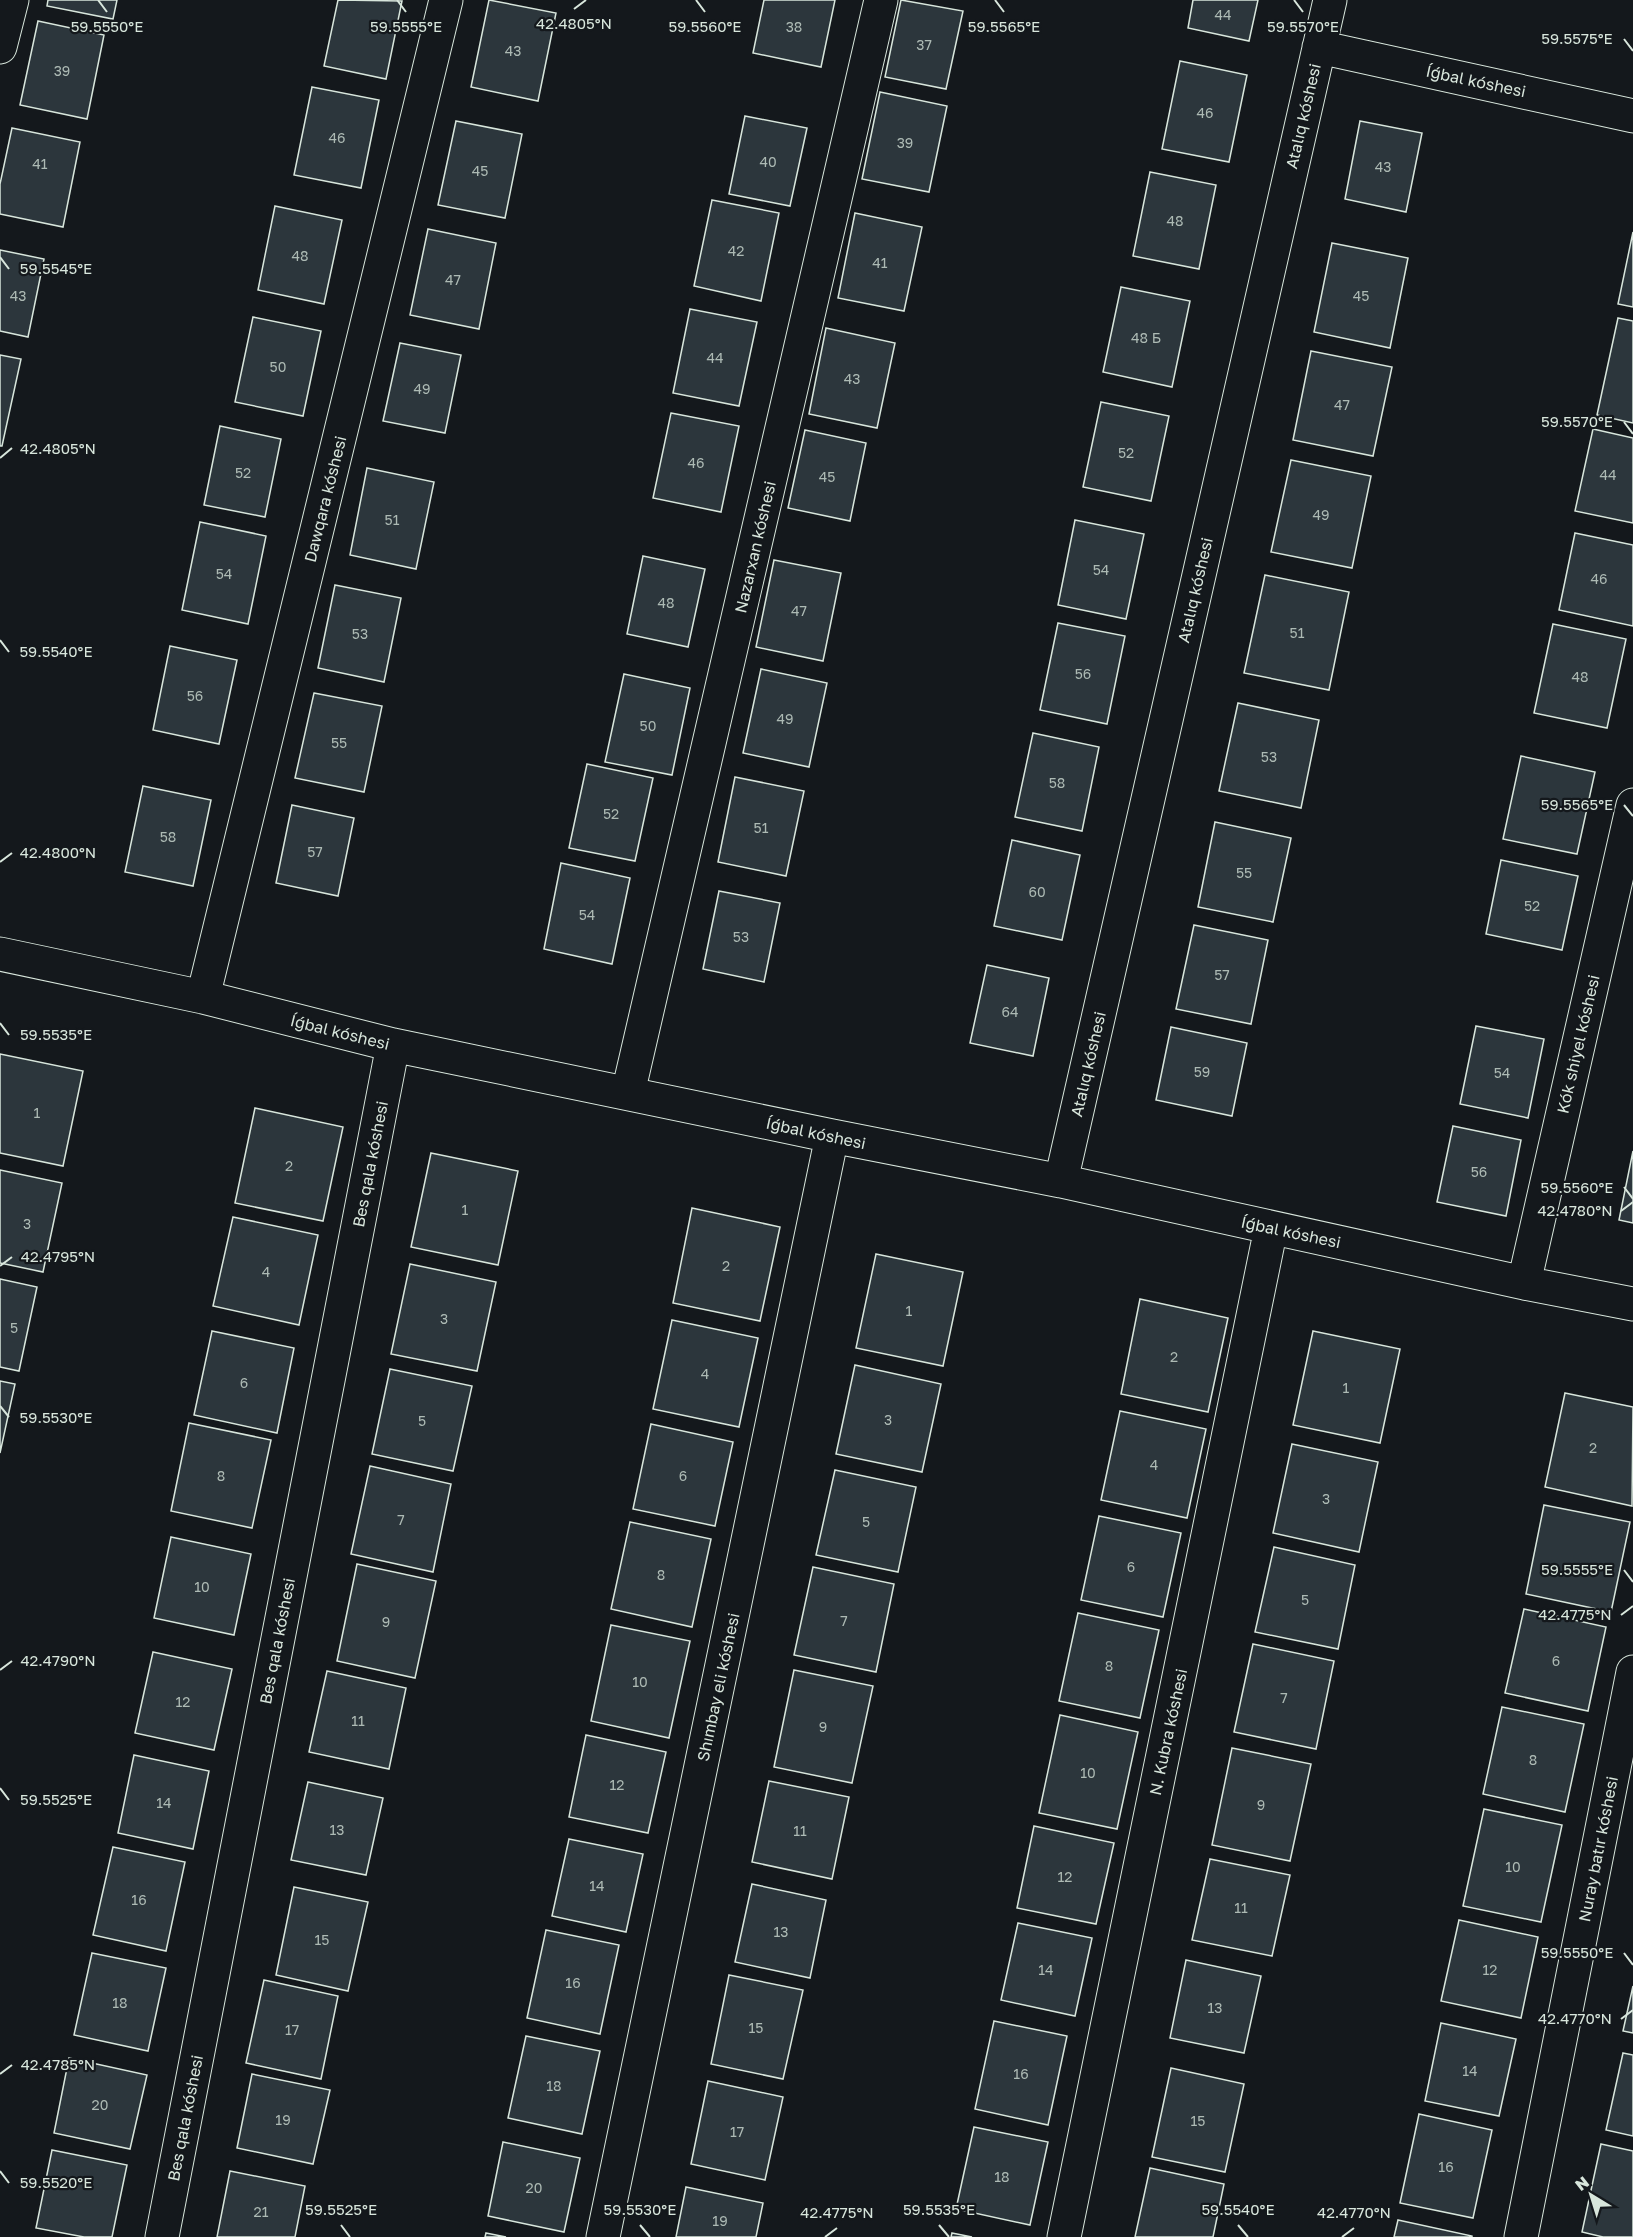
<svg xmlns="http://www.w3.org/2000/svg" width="1633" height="2237" font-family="'Golos Text',sans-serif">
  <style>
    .building { fill: #2c363c; stroke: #d8e6dc; stroke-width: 1.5 }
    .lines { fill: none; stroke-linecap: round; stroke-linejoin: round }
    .minor-casing { stroke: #d8e6dc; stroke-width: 35 }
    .minor { stroke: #14181c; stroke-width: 33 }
    .ticks { fill: none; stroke: #d8e6dc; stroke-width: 2 }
    .labels { text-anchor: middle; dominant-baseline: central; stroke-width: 4.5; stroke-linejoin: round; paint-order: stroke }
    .number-label { font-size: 14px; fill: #adbab4 }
    .street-label { font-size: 16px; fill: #d8e6dc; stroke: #14181c }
    .ticks-label { font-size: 15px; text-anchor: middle; fill: #d8e6dc; stroke: #14181c; stroke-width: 4.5; stroke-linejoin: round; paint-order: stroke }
  </style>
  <rect width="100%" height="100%" fill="#14181c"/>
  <!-- building -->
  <path class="building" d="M48 0H117L113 19 47 6Z
    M338 0 402 1 386 79 324 66Z
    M489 0 556 13 538 101 471 87Z
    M764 0H835L821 67 753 53Z
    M901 0 963 11 946 89 885 77Z
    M1193 0H1258L1249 41 1188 28Z
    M38 21 104 35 87 119 20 105Z
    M1180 61 1247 75 1229 162 1162 149Z
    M312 87 379 100 361 188 294 175Z
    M880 92 947 106 929 192 862 179Z
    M745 116 807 128 790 206 729 194Z
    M456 121 522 134 505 218 438 205Z
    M1360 121 1422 133 1406 212 1345 199Z
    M12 128 80 142 63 227 0 214V184Z
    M1150 172 1216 185 1199 269 1133 256Z
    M712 200 779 213 761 301 694 286Z
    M275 206 342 220 324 304 258 290Z
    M855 213 922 227 904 311 838 298Z
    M428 229 496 243 479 329 410 315Z
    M1633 232V307L1618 304Z
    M1332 243 1408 258 1390 348 1314 332Z
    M0 250 44 259 28 337 0 331Z
    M1121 287 1190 301 1172 387 1103 372Z
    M690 309 757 322 739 406 673 393Z
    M253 317 321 331 303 416 235 402Z
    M1618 318 1633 321V423L1597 415Z
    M826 328 895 343 877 428 809 414Z
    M400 343 461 355 445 433 383 421Z
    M1311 351 1392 367 1373 456 1293 440Z
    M0 355 21 359 2 446H0Z
    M1101 402 1169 416 1151 501 1083 487Z
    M671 413 739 426 721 512 653 498Z
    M220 426 281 439 265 517 204 505Z
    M1593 429 1633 438V523L1575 511Z
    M805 430 866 443 850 521 788 508Z
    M1291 460 1371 476 1352 568 1271 552Z
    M367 468 434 482 416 569 350 555Z
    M1075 520 1144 534 1126 619 1058 605Z
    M200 522 266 536 248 624 182 610Z
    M1575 533 1633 545V626L1559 610Z
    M643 556 705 569 688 647 627 634Z
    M774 560 841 573 823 661 756 647Z
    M1265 575 1349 592 1329 690 1244 673Z
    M335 585 401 598 384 682 318 668Z
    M1058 623 1125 636 1107 724 1040 710Z
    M1553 624 1626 639 1607 728 1534 713Z
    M170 646 237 660 219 744 153 730Z
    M761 669 827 683 809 767 743 753Z
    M624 674 690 688 672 775 605 762Z
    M314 693 382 706 364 792 295 778Z
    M1238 703 1319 720 1301 808 1219 791Z
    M1033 733 1099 747 1082 831 1015 817Z
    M1521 756 1595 772 1577 854 1503 839Z
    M587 764 653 778 635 861 569 848Z
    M735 777 804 791 786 876 718 862Z
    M143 786 211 800 193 886 125 872Z
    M292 805 354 818 338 896 276 883Z
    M1215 822 1291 838 1273 922 1198 907Z
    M1012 840 1080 855 1062 940 994 926Z
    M1501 860 1578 876 1562 950 1486 934Z
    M561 863 630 878 612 964 544 949Z
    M719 891 780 903 764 982 703 969Z
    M1194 925 1268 940 1251 1024 1176 1009Z
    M987 965 1049 978 1033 1056 970 1043Z
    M1476 1026 1544 1039 1528 1118 1460 1104Z
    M1171 1027 1247 1043 1232 1116 1156 1100Z
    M0 1054 83 1071 63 1166 0 1153Z
    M255 1108 343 1127 323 1221 235 1203Z
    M1453 1126 1521 1140 1506 1216 1437 1202Z
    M1633 1151V1223L1619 1220Z
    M431 1153 518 1171 498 1265 411 1247Z
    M0 1170 62 1183 43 1272 0 1263Z
    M692 1208 780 1227 760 1321 673 1303Z
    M233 1217 318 1235 299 1325 213 1306Z
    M876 1254 963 1272 943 1366 856 1348Z
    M410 1264 496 1282 477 1371 391 1354Z
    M0 1279 37 1287 19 1371 0 1367Z
    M1140 1299 1228 1318 1208 1412 1121 1394Z
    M672 1320 758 1338 739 1427 653 1409Z
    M212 1331 294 1348 277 1433 194 1415Z
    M1313 1331 1400 1349 1380 1443 1293 1425Z
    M855 1365 941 1384 922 1472 836 1454Z
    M390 1369 472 1386 453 1471 372 1454Z
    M0 1381 15 1384 0 1453Z
    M1565 1393 1633 1407 1632 1506 1545 1487Z
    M1120 1411 1206 1429 1187 1518 1101 1500Z
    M189 1423 271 1440 252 1528 171 1511Z
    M651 1424 733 1442 715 1526 633 1509Z
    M1292 1444 1378 1462 1359 1552 1273 1533Z
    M370 1466 451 1484 433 1572 351 1554Z
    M835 1470 916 1487 898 1572 816 1555Z
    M1544 1505 1630 1522 1611 1612 1526 1594Z
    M1099 1516 1181 1533 1163 1617 1081 1600Z
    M630 1522 711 1539 692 1627 611 1609Z
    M171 1537 251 1554 234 1635 154 1618Z
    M1274 1547 1355 1565 1338 1649 1255 1632Z
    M357 1564 436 1581 415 1678 337 1661Z
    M813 1567 894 1584 876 1672 794 1655Z
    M1524 1609 1606 1627 1588 1711 1505 1693Z
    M1078 1613 1159 1630 1140 1718 1059 1701Z
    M611 1625 690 1641 669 1738 591 1721Z
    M1253 1644 1334 1661 1316 1749 1234 1732Z
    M153 1652 232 1669 214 1750 135 1733Z
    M794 1670 873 1686 852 1783 774 1767Z
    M327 1671 406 1688 389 1769 309 1752Z
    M1502 1707 1584 1724 1565 1812 1483 1794Z
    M1060 1715 1138 1732 1117 1829 1039 1813Z
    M586 1735 666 1752 648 1833 569 1817Z
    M1232 1748 1311 1764 1290 1861 1212 1845Z
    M134 1755 209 1771 193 1849 118 1833Z
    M769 1781 849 1797 832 1879 752 1862Z
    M308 1782 383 1798 366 1875 291 1860Z
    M1484 1809 1562 1825 1541 1922 1463 1906Z
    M1034 1826 1114 1843 1096 1924 1017 1908Z
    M569 1839 643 1854 626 1932 552 1916Z
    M113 1847 185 1862 166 1951 93 1935Z
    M1210 1859 1290 1875 1272 1956 1192 1940Z
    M752 1884 826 1900 810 1978 735 1962Z
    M294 1887 368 1902 348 1991 276 1975Z
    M1459 1920 1538 1937 1521 2018 1441 2001Z
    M1018 1923 1092 1938 1075 2016 1001 2000Z
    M546 1930 619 1945 600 2034 527 2018Z
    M92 1953 166 1968 148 2051 74 2035Z
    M1186 1960 1261 1976 1244 2053 1170 2038Z
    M729 1975 803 1990 783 2079 711 2064Z
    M264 1980 338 1996 321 2079 246 2063Z
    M1633 1986V2033L1623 2031Z
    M994 2021 1067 2036 1048 2125 975 2109Z
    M1441 2023 1516 2039 1499 2116 1425 2101Z
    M526 2036 600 2051 582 2134 508 2118Z
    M1623 2053 1633 2055V2136L1606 2130Z
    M69 2058 147 2075 130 2149 54 2133Z
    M1171 2068 1244 2084 1225 2172 1152 2157Z
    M252 2074 330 2090 313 2164 237 2148Z
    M708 2081 783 2097 765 2180 691 2164Z
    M1419 2114 1492 2130 1473 2218 1400 2203Z
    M974 2127 1048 2142 1030 2225 956 2209Z
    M503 2142 580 2158 564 2232 488 2216Z
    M1601 2144 1633 2151V2237H1603L1582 2232Z
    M52 2150 127 2165 112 2237H84L36 2228Z
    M1150 2168 1224 2184 1213 2237H1135Z
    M230 2171 305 2186 295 2237H217Z
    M686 2187 763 2203 756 2237H676Z
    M1398 2220 1472 2236V2237H1394Z
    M486 2233 506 2237H485Z
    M952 2233 972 2237H951Z"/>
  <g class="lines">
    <!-- minor casing -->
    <g class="minor-casing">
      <path id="minor" d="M0 47 12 0
        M1319 47 1633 116
        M0 954 203 997 393 1045 832 1136 1061 1181 1524 1283 1633 1304
        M203 997 446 0
        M628 1093 881 0
        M1061 1181 1330 0
        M1524 1283 1633 805
        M162 2237 393 1045
        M603 2237 832 1136
        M1064 2237 1271 1228
        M1521 2237 1633 1672"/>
    </g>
    <!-- minor -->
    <use href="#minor" class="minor"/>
  </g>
  <!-- ticks -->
  <path class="ticks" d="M98 0 107 12M397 0 406 12M696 0 705 12M995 0 1004 12M1294 0 1303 12M574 9 586 0M1624 39 1633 51M0 257 9 269M1624 422 1633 434M0 458 12 448M0 640 9 652M1624 805 1633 816M0 862 12 853M0 1023 9 1035M1624 1187 1633 1199M1621 1211 1633 1202M0 1266 12 1257M0 1406 9 1417M1624 1570 1633 1582M1621 1615 1633 1606M0 1670 12 1661M0 1788 9 1800M1624 1953 1633 1965M1621 2019 1633 2010M0 2074 12 2065M0 2171 9 2183M341 2225 350 2237M640 2225 650 2237M939 2225 949 2237M1238 2225 1248 2237M825 2237 837 2228M1342 2237 1354 2228"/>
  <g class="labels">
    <!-- number labels -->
    <g class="number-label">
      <text x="1223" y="14">44</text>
      <text x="794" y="26">38</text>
      <text x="924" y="44">37</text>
      <text x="513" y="50">43</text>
      <text x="62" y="70">39</text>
      <text x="1205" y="112">46</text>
      <text x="337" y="137">46</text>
      <text x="905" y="142">39</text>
      <text x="768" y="161">40</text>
      <text x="40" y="163">41</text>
      <text x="1383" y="166">43</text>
      <text x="480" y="170">45</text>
      <text x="1175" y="220">48</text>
      <text x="736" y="250">42</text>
      <text x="300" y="255">48</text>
      <text x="880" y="262">41</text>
      <text x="453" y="279">47</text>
      <text x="18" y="295">43</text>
      <text x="1361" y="295">45</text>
      <text x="1146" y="337">48 Б</text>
      <text x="715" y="357">44</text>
      <text x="278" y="366">50</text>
      <text x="852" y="378">43</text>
      <text x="422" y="388">49</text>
      <text x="1342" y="404">47</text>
      <text x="1126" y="452">52</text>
      <text x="696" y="462">46</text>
      <text x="243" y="472">52</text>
      <text x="1608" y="474">44</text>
      <text x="827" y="476">45</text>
      <text x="1321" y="514">49</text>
      <text x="392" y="519">51</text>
      <text x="1101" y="569">54</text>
      <text x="224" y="573">54</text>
      <text x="1599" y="578">46</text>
      <text x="666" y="602">48</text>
      <text x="799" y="610">47</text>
      <text x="1297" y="632">51</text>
      <text x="360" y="633">53</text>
      <text x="1083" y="673">56</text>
      <text x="1580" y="676">48</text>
      <text x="195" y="695">56</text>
      <text x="785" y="718">49</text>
      <text x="648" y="725">50</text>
      <text x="339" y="742">55</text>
      <text x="1269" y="756">53</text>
      <text x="1057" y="782">58</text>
      <text x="611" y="813">52</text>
      <text x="761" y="827">51</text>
      <text x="168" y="836">58</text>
      <text x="315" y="851">57</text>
      <text x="1244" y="872">55</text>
      <text x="1037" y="891">60</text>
      <text x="1532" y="905">52</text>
      <text x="587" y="914">54</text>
      <text x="741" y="936">53</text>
      <text x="1222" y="974">57</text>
      <text x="1010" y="1011">64</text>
      <text x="1202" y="1071">59</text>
      <text x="1502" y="1072">54</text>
      <text x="37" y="1112">1</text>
      <text x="289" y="1165">2</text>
      <text x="1479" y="1171">56</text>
      <text x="465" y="1209">1</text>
      <text x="27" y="1223">3</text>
      <text x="726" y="1265">2</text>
      <text x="266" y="1271">4</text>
      <text x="909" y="1310">1</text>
      <text x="444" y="1318">3</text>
      <text x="14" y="1327">5</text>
      <text x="1174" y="1356">2</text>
      <text x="705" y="1373">4</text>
      <text x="244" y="1382">6</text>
      <text x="1346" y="1387">1</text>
      <text x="888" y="1419">3</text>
      <text x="422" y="1420">5</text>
      <text x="1593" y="1447">2</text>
      <text x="1154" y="1464">4</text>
      <text x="221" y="1475">8</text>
      <text x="683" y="1475">6</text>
      <text x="1326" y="1498">3</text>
      <text x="401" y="1519">7</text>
      <text x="866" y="1521">5</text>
      <text x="1131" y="1566">6</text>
      <text x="661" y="1574">8</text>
      <text x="202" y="1586">10</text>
      <text x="1305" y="1599">5</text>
      <text x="844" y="1620">7</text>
      <text x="386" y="1621">9</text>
      <text x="1556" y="1660">6</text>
      <text x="1109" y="1665">8</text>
      <text x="640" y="1681">10</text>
      <text x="1284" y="1697">7</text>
      <text x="183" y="1701">12</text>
      <text x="358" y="1720">11</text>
      <text x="823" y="1726">9</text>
      <text x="1533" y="1759">8</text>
      <text x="1088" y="1772">10</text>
      <text x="617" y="1784">12</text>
      <text x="164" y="1802">14</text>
      <text x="1261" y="1804">9</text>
      <text x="337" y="1829">13</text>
      <text x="800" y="1830">11</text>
      <text x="1513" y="1866">10</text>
      <text x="1065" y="1876">12</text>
      <text x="597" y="1885">14</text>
      <text x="139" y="1899">16</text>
      <text x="1241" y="1907">11</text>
      <text x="781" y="1931">13</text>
      <text x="322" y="1939">15</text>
      <text x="1046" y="1969">14</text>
      <text x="1490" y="1969">12</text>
      <text x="573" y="1982">16</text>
      <text x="120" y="2002">18</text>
      <text x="1215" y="2007">13</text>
      <text x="756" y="2027">15</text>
      <text x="292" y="2029">17</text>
      <text x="1470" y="2070">14</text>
      <text x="1021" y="2073">16</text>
      <text x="554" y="2085">18</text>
      <text x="100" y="2104">20</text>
      <text x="283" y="2119">19</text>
      <text x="1198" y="2120">15</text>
      <text x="737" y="2131">17</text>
      <text x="1446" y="2166">16</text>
      <text x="1002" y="2176">18</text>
      <text x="534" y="2187">20</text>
      <text x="261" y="2211">21</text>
      <text x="720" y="2220">19</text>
    </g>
    <!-- street labels -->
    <g class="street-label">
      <text transform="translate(1476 81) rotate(12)">Íǵbal kóshesi</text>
      <text transform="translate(1303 116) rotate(-77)">Atalıq kóshesi</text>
      <text transform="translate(325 499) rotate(-76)">Dawqara kóshesi</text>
      <text transform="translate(755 547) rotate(-77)">Nazarxan kóshesi</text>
      <text transform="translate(1195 590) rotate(-77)">Atalıq kóshesi</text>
      <text transform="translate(340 1032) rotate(14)">Íǵbal kóshesi</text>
      <text transform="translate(1578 1044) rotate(-77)">Kók shiyel kóshesi</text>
      <text transform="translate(1088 1064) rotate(-77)">Atalıq kóshesi</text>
      <text transform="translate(816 1133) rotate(12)">Íǵbal kóshesi</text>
      <text transform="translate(370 1164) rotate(-79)">Bes qala kóshesi</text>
      <text transform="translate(1291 1232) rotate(12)">Íǵbal kóshesi</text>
      <text transform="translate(277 1641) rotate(-79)">Bes qala kóshesi</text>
      <text transform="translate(718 1687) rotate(-78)">Shımbay eli kóshesi</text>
      <text transform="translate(1168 1732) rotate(-78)">N. Kubra kóshesi</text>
      <text transform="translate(1598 1849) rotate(-79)">Nuray batır kóshesi</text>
      <text transform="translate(185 2118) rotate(-79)">Bes qala kóshesi</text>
    </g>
  </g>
  <g class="ticks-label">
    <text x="574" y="29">42.4805°N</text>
    <text x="107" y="32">59.5550°E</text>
    <text x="406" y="32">59.5555°E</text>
    <text x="705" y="32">59.5560°E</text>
    <text x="1004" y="32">59.5565°E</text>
    <text x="1303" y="32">59.5570°E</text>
    <text x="1577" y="44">59.5575°E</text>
    <text x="56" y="274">59.5545°E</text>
    <text x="1577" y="427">59.5570°E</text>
    <text x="58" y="454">42.4805°N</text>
    <text x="56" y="657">59.5540°E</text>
    <text x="1577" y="810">59.5565°E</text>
    <text x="58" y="858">42.4800°N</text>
    <text x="56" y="1040">59.5535°E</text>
    <text x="1577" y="1193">59.5560°E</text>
    <text x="1575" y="1216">42.4780°N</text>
    <text x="58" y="1262">42.4795°N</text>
    <text x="56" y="1423">59.5530°E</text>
    <text x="1577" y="1575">59.5555°E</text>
    <text x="1575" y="1620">42.4775°N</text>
    <text x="58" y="1666">42.4790°N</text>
    <text x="56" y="1805">59.5525°E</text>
    <text x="1577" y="1958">59.5550°E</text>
    <text x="1575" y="2024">42.4770°N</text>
    <text x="58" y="2070">42.4785°N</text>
    <text x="56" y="2188">59.5520°E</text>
    <text x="341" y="2215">59.5525°E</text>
    <text x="640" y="2215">59.5530°E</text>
    <text x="939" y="2215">59.5535°E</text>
    <text x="1238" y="2215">59.5540°E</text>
    <text x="837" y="2218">42.4775°N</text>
    <text x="1354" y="2218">42.4770°N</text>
  </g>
  <!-- north arrow -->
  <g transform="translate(1591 2195) rotate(322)" stroke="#14181c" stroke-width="4.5" paint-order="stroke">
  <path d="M0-4.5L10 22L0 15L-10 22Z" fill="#d8e6dc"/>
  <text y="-9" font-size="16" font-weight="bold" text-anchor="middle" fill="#d8e6dc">N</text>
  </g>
</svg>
